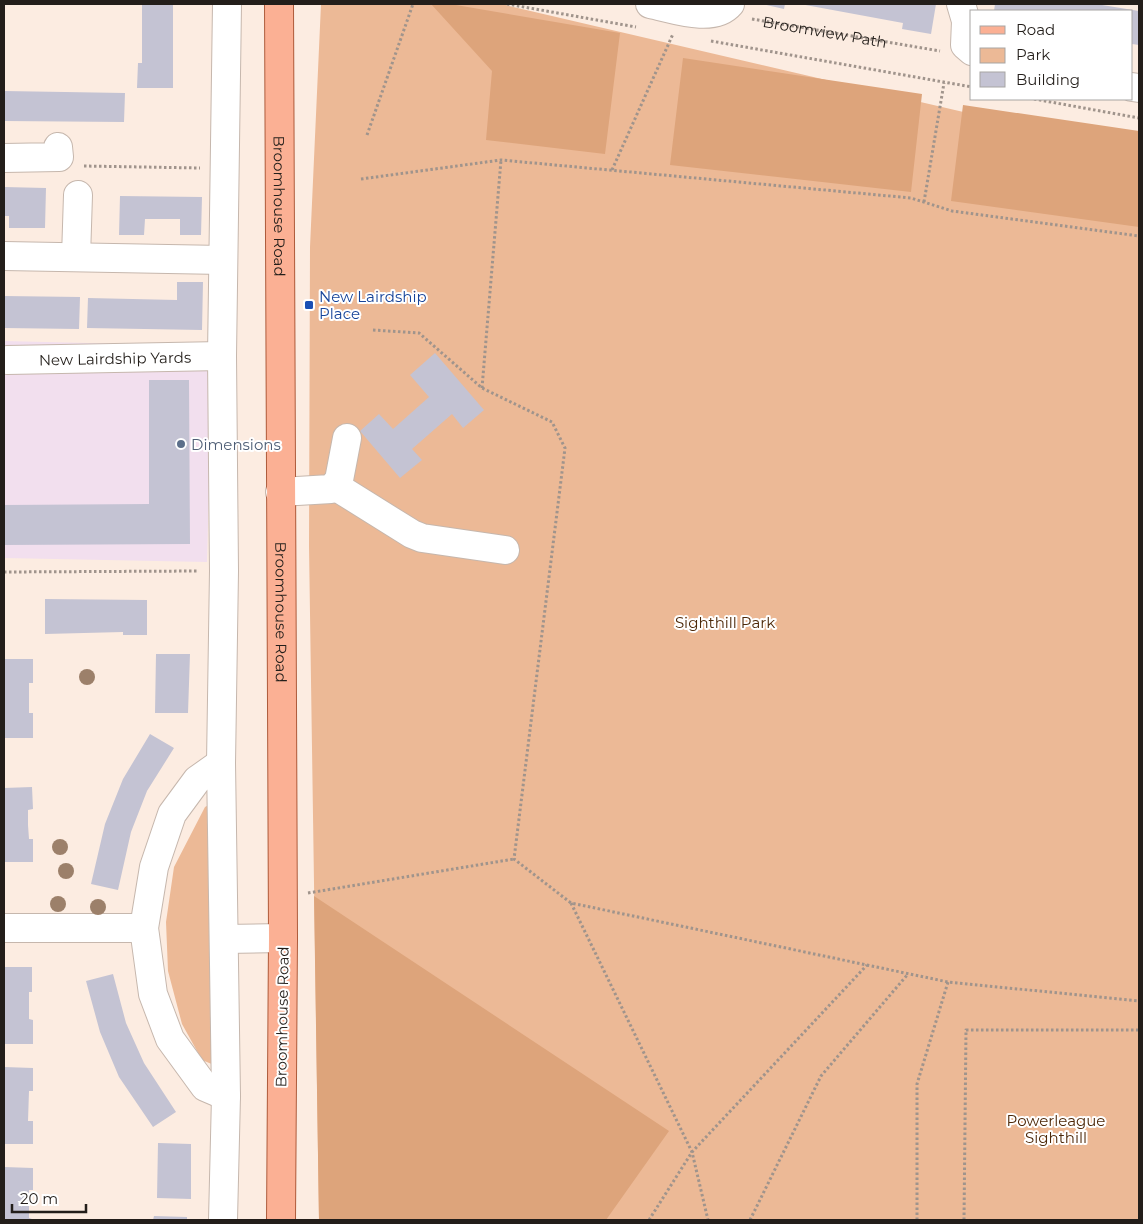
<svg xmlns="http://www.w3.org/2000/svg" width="1143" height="1224" font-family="Montserrat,sans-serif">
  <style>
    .industrial { fill: #f2dfee }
    .green { fill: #ecb996 }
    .forest { fill: #dda47b }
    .building { fill: #c4c3d3 }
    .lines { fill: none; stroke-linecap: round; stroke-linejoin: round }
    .minor-casing { stroke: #c6b7ad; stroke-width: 30 }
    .major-casing { stroke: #ae5b3b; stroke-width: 30 }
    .path { stroke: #a0948c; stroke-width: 3; stroke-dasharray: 2.5 2.5; stroke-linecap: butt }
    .minor { stroke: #fff; stroke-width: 28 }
    .major { stroke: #fbb094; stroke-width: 28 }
    .tree { fill: #9c806a }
    .transit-dot { fill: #1a4fb4; stroke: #fff; stroke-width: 2 }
    .service-dot { fill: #5c6f8a; stroke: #fff; stroke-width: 2 }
    .labels { text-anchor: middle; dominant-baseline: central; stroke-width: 4; stroke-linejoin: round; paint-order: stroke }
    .street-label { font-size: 15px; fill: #231e1a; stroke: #fff }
    .transit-label { font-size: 15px; fill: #164399; stroke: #fff; text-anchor: start }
    .service-label { font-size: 15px; fill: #4e5e75; stroke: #fff; text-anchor: start }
    .park-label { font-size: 15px; fill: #4d2808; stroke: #fff }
  </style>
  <rect width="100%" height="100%" fill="#fcece1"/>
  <!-- industrial -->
  <path class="industrial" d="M4 341 215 346 212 366 207 562 4 558Z"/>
  <!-- green -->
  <path class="green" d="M321 4H501L1139 153V1220H319L309 546 310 247Z
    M212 803 214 1065 202 1060 182 1024 168 971 166 922 174 867 205 807Z"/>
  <!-- forest -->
  <path class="forest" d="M431 4H450L620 33 605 154 486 140 492 71Z
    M683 58 922 94 911 192 670 165Z
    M963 105 1139 131V227L951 201Z
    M314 896 669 1131 606 1220H319Z"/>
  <!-- building -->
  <path class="building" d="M142 4H173V88H137L138 63H142Z
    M762 4H785L784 9Z
    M800 4H936L931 34 902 29 903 23Z
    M995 4H1096L1139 11V45L1132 44V11H994Z
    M4 91 125 93 124 122 4 121Z
    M4 187 46 188 45 228H9V216H4Z
    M120 196 202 197 201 235H180V219H145L144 235H119Z
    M177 282H203L202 330 87 328 88 298 177 300Z
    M4 296 80 297 79 329 4 328Z
    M435 353 484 410 463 428 452 414 412 449 422 460 400 478 360 431 379 414 393 429 429 397 410 375Z
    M149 380H189L190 544 4 545V505L149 504Z
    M45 599 147 600V635H123V632L45 634Z
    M156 654H190L188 713H155Z
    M4 659H33V683H29V713H33V738H4Z
    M150 734 174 748 147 791 131 832 118 890 91 884 105 824 123 779Z
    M32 787 33 809 28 810V825L29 839H33V862H4V788Z
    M4 967H32V992H29V1019L33 1020V1044H4Z
    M113 974 126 1023 144 1063 176 1112 153 1127 119 1077 100 1032 86 981Z
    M4 1067 33 1068V1091H29L28 1121H33V1144H4Z
    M158 1143 191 1144V1199L157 1198Z
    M4 1167 33 1168V1190H29V1218L35 1220H4Z
    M154 1216 187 1217V1220H153Z"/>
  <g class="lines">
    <!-- minor casing -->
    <g class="minor-casing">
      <g id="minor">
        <path d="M650 4C671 8 713 24 730 4"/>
        <path d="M961 4 966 21 965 45 972 51"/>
        <path d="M1132 87 1139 88"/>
        <path d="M4 158 59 157 58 147"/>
        <path d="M4 256 223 260"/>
        <path d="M76 257 78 195"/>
        <path id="s2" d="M7 360 222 356"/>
        <path d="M335 486 412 534 422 538 505 550"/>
        <path d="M280 492 331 489 339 480 347 438"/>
        <path d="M221 763 197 780 172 814 154 867 144 928 153 994 170 1039 205 1087 226 1096"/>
        <path d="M4 928H144"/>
        <path d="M224 939 283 938"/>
        <path d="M223 1220 226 1096 221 763 224 571 222 356 227 4"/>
      </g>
    </g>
    <!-- major casing -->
    <g class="major-casing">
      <g id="major">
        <path id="s3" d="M279 4 283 938 281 1220"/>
      </g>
    </g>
    <!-- path -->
    <g class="path">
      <path d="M507 4 636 27"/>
      <path id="s1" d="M752 19 940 51"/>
      <path d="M711 41 972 87"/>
      <path d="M1034 99 1139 118"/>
      <path d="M367 135 413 4"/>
      <path d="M84 166 200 168"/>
      <path d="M612 170 673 34"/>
      <path d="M361 179 501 160 911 198 952 211 1139 236"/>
      <path d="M924 202 944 83"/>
      <path d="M373 330 419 333 482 388 552 422 565 448 514 859 571 903 948 982 1139 1001"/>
      <path d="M482 388 501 160"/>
      <path d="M4 572 199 571"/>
      <path d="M308 893 514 859"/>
      <path d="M571 903 692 1152 708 1220"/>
      <path d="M649 1220 692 1152 867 965"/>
      <path d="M750 1220 821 1076 908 974"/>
      <path d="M917 1220V1084L948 982"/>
      <path d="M964 1220 966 1030H1139"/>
    </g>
    <!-- minor -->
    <use href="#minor" class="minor"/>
    <!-- major -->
    <use href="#major" class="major"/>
  </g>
  <!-- trees -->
  <g class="tree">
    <circle cx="87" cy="677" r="8"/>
    <circle cx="60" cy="847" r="8"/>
    <circle cx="66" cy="871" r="8"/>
    <circle cx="58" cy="904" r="8"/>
    <circle cx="98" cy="907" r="8"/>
  </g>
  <!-- markers -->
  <rect class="transit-dot" x="304" y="300" width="10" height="10" rx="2.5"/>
  <circle class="service-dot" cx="181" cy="444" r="5"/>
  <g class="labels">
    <!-- street labels -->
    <g class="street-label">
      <text stroke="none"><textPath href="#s1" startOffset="74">Broomview Path</textPath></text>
      <text stroke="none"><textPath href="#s3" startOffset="202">Broomhouse Road</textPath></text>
      <text stroke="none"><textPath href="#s2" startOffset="108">New Lairdship Yards</textPath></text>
      <text stroke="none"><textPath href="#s3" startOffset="608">Broomhouse Road</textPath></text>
      <text transform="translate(282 1017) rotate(-89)">Broomhouse Road</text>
    </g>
    <!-- transit labels -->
    <g class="transit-label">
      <text x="319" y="296">New Lairdship<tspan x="319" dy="17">Place</tspan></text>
    </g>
    <!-- service labels -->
    <g class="service-label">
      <text x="191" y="444">Dimensions</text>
    </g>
    <!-- park labels -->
    <g class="park-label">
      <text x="725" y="622">Sighthill Park</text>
      <text x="1056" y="1120">Powerleague<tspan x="1056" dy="17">Sighthill</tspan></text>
    </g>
  </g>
  <!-- border -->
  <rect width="1143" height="1224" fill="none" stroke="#231e1a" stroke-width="10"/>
  <!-- legend -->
  <rect x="970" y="10" width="162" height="90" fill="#ffffff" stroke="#a7a5a3"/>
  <rect x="980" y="26" width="25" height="8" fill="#fbb094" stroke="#a7a5a3"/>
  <text x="1016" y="35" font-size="15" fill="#231e1a">Road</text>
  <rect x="980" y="48" width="25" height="15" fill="#ecb996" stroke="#a7a5a3"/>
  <text x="1016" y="60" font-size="15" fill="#231e1a">Park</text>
  <rect x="980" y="72" width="25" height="15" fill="#c4c3d3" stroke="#a7a5a3"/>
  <text x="1016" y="85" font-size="15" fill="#231e1a">Building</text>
  <!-- scale -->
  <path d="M12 1204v8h74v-8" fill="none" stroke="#231e1a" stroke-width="2.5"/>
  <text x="20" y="1204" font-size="15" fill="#231e1a" stroke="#ffffff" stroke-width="4" paint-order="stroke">20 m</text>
</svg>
